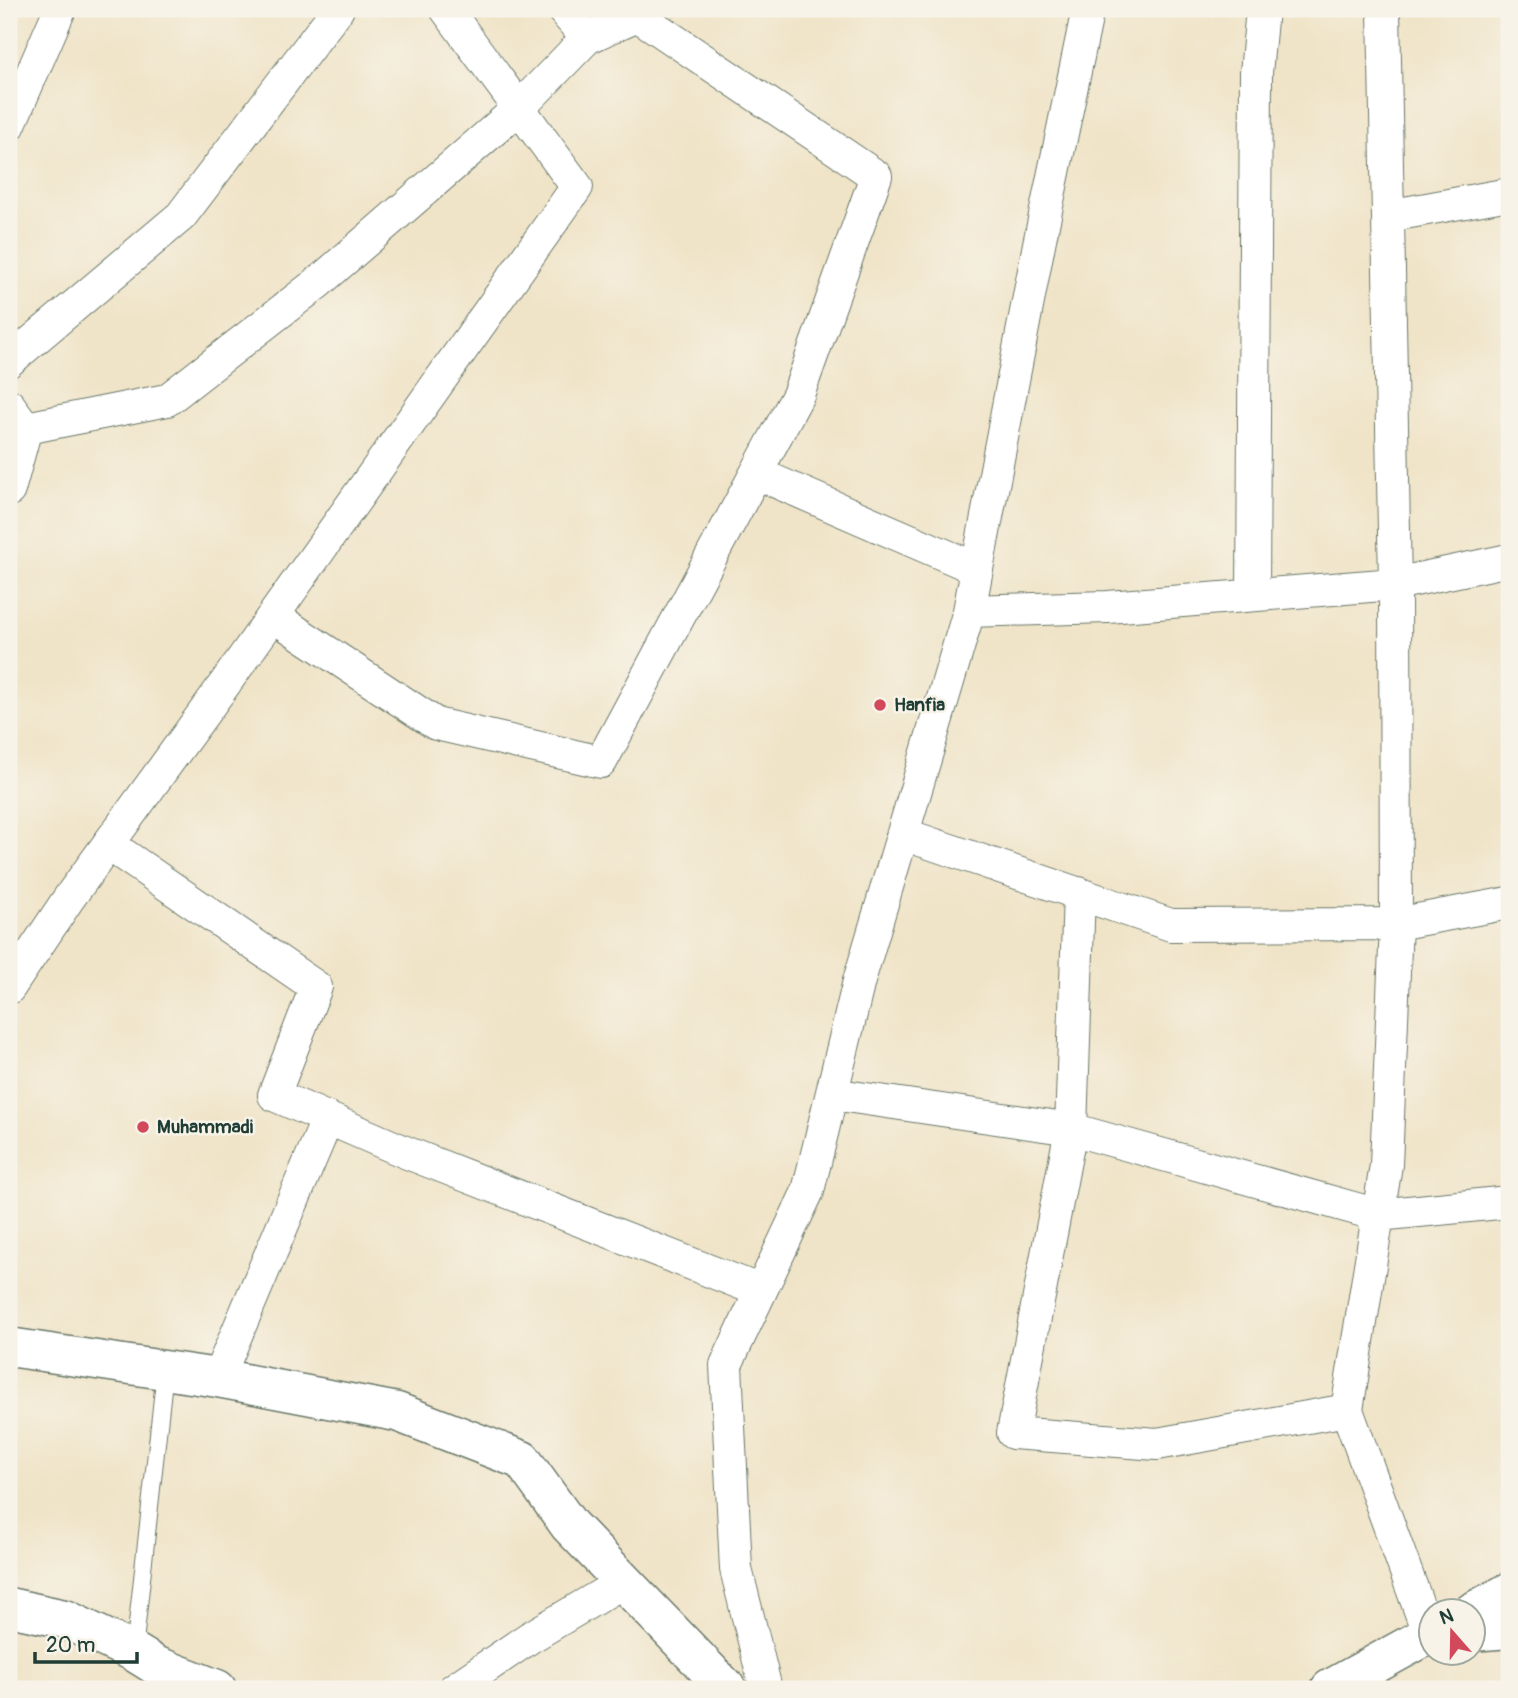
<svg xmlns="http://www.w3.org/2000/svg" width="1518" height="1698" font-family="Pangolin,sans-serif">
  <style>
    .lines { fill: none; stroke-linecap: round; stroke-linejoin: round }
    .service-casing { stroke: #687768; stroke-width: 18 }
    .minor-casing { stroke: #687768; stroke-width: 34 }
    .tertiary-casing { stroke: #687768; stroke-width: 41 }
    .service { stroke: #fff; stroke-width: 16 }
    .minor { stroke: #fff; stroke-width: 32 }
    .tertiary { stroke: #fff; stroke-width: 38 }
    .poi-dot { fill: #d1495b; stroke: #f7f3e8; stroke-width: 2.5 }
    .labels { text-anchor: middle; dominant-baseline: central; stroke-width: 5; stroke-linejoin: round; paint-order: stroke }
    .poi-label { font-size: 19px; font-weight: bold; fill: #1f3d34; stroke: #f7f3e8; text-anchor: start }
  </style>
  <rect width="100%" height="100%" fill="#f7f3e8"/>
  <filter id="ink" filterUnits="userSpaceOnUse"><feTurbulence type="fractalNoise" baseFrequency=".0143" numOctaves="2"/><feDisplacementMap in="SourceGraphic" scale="14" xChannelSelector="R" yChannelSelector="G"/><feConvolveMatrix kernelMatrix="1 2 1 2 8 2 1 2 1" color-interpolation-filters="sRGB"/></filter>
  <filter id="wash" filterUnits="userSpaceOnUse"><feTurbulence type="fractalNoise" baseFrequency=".00686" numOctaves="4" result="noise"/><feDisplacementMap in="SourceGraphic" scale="28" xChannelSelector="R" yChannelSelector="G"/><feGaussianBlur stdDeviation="1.57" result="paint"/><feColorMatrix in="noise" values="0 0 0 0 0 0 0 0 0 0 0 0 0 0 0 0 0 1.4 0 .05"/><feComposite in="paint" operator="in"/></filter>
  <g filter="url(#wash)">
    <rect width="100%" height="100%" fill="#f0e4c8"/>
  </g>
  <g filter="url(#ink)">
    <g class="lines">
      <!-- service casing -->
      <g class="service-casing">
        <path id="service" d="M134 1651 165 1371"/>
      </g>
      <!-- minor casing -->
      <g class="minor-casing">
        <path id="minor" d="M1384 9 1395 584 1396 924 1386 1165 1347 1410 1429 1635
          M9 126 60 9
          M1388 216 1509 194
          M9 361 181 216 338 9
          M9 405 26 428
          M26 428 167 400 320 281 519 108 587 38 562 9
          M756 473 977 569
          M9 490 26 428
          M1253 595 1256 73 1262 9
          M969 611 1108 607 1395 584 1509 560
          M273 616 436 724 601 762 798 395 876 176 637 15 587 38
          M903 834 1171 925 1396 924 1509 903
          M108 844 316 987 274 1095 405 1152 761 1291
          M1079 893 1071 1129 1013 1433 1157 1444 1347 1410
          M9 988 69 898 224 685 577 187 446 9
          M832 1094 1071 1129 1378 1215 1509 1202
          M218 1378 328 1118
          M454 1689 529 1638 623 1582
          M766 1689 736 1569 726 1365 808 1191 859 981 969 611 1039 244 1088 9"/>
      </g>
      <!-- tertiary casing -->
      <g class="tertiary-casing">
        <path id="tertiary" d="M9 1347 218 1378 397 1412 522 1460 569 1525 727 1689
          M9 1607 65 1619 134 1652 155 1665 217 1689
          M1472 1612 1509 1592
          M1472 1632 1509 1629
          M1330 1689 1430 1634"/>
      </g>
      <!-- service -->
      <use href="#service" class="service"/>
      <!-- minor -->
      <use href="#minor" class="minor"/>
      <!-- tertiary -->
      <use href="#tertiary" class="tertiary"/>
    </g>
  </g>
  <!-- markers -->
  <g class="poi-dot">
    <circle cx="880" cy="705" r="7"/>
    <circle cx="143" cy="1127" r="7"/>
  </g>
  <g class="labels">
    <!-- poi labels -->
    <g class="poi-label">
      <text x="894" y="705">Hanfia</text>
      <text x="157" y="1127">Muhammadi</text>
    </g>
  </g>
  <!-- margin -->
  <rect width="1518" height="1698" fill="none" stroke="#f7f3e8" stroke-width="35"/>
  <!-- north arrow -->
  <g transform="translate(1452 1632) rotate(340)"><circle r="33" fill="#f7f3e8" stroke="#a1aaa0" stroke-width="2"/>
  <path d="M0-5L12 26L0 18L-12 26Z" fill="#d1495b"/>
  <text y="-10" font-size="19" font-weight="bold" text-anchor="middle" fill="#1f3d34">N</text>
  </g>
  <!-- scale -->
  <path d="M35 1652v10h102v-10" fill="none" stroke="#1f3d34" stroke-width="3.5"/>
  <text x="46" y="1652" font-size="21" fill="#1f3d34" stroke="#f7f3e8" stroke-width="5" paint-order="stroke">20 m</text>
</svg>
